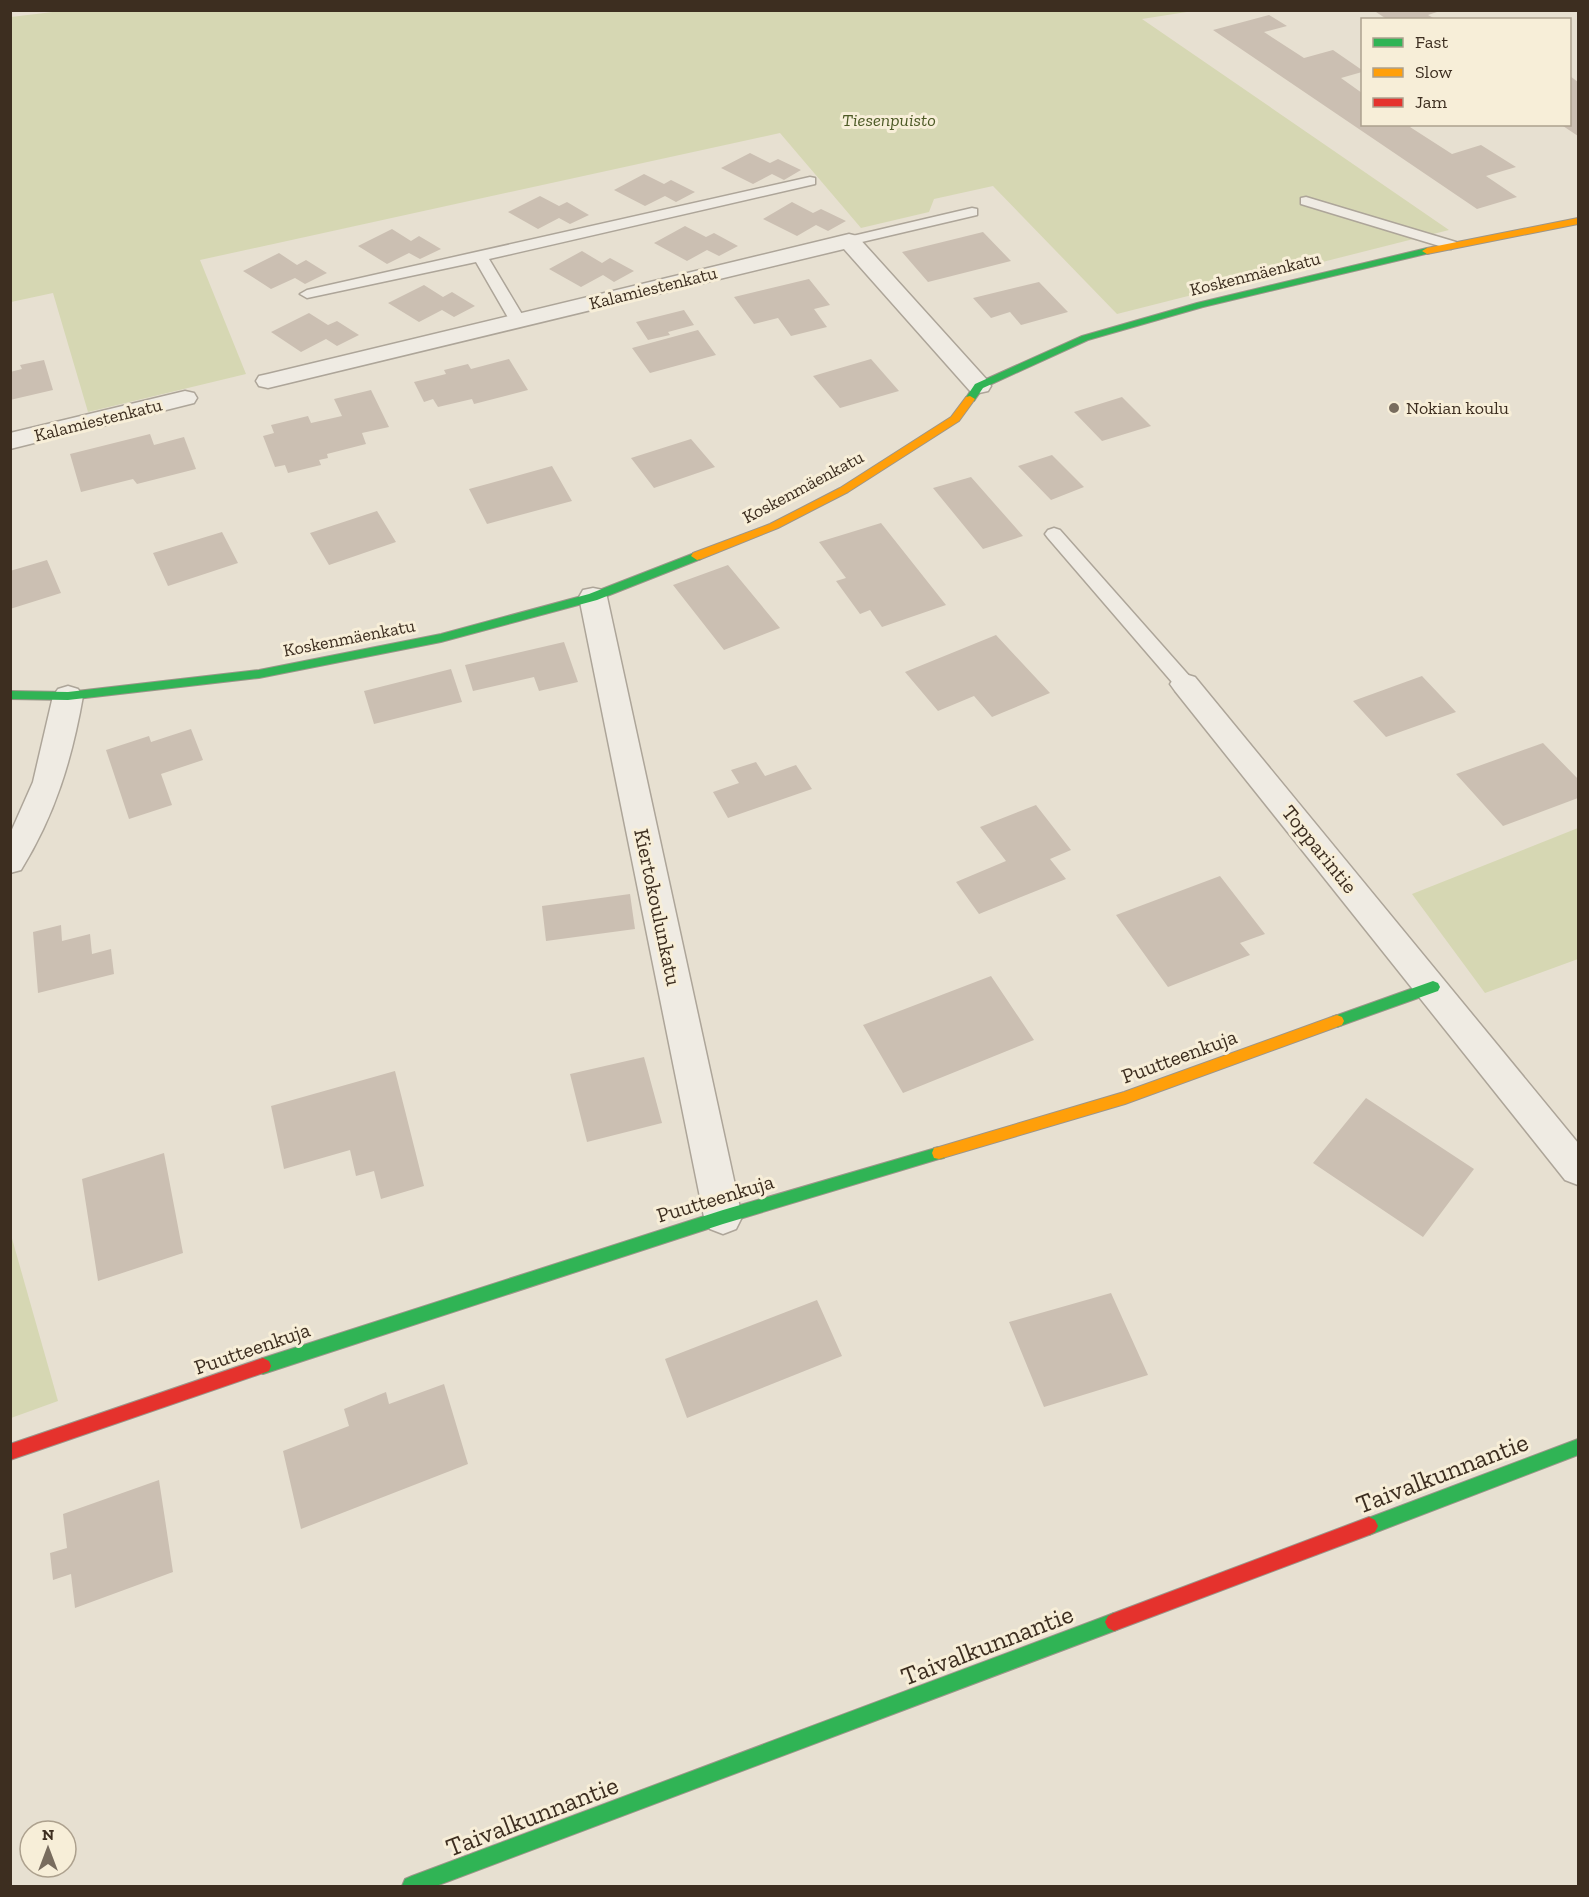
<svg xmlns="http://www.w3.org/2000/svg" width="1589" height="1897" font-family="'Zilla Slab',serif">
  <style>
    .green { fill: #d6d7b3 }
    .building { fill: #cbbfb2 }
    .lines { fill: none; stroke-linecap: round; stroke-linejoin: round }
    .lane-casing { stroke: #ada599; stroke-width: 3 }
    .street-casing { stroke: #ada599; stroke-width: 3 }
    .fast-casing { stroke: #9c958a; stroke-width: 2 }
    .slow-casing { stroke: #9c958a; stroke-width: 2 }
    .jam-casing { stroke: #9c958a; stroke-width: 2 }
    .lane { fill: #efebe3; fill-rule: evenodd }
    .street { fill: #efebe3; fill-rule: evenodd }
    .fast { fill: #30b455; fill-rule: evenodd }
    .slow { fill: #ff9f0a; fill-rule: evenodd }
    .jam { fill: #e5322d; fill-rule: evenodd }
    .poi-dot { fill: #786c5e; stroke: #f7eed8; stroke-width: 2 }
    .labels { text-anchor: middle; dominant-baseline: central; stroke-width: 6; stroke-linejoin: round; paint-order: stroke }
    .far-park-label { font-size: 18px; font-style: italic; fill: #4d5a26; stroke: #f7eed8 }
    .far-street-label { font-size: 18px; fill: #3d2e20; stroke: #f7eed8 }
    .far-poi-label { font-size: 18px; fill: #3d2e20; stroke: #f7eed8; text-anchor: start }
    .street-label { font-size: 21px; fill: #3d2e20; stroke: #f7eed8 }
    .near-street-label { font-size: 26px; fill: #3d2e20; stroke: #f7eed8 }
  </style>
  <rect width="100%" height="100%" fill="#e7e0d1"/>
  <!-- green -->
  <path class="green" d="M61 11H1193L1142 19 1449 230 1117 314 993 186 934 199 929 212 861 228 780 133 200 260 246 374 88 412 53 293 11 302V17Z
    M1578 828V959L1485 993 1412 894Z
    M11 1235 58 1401 11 1418H10Z"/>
  <!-- building -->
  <path class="building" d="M1373 10H1440V11L1428 15 1437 20H1388Z
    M1269 15 1287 26 1264 32 1304 58 1333 50 1362 70V72L1341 78 1362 93V124H1417L1410 127 1452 154 1481 145 1516 167 1486 176 1517 197 1477 209 1213 30Z
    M1570 76 1578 82V136L1560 124H1570Z
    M750 153 770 163 778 159 801 170 784 180 772 174 753 184 721 168Z
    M644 174 664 184 671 180 695 192 676 202 665 196 645 206 614 190Z
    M540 196 559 206 567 202 589 215 570 224 559 218 538 229 508 212Z
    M792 202 813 213 821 209 846 221 828 231 816 225 797 236 763 219Z
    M685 226 706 237 714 233 738 246 719 256 707 250 687 261 654 243Z
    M392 229 411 241 419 236 441 249 420 259 409 253 387 264 358 246Z
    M983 232 1011 261 928 282 902 252Z
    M582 251 602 263 610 258 634 271 614 282 603 275 581 287 549 269Z
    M279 253 297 265 306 260 327 273 305 284 295 278 271 289 243 271Z
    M809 279 830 305 814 309 827 327 791 336 778 318 754 324 734 297Z
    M1039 282 1068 312 1021 325 1010 312 991 318 973 298Z
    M424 285 443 297 452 292 475 306 454 317 442 310 419 322 388 303Z
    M684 310 694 325 668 332 670 335 648 340 636 322Z
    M309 313 328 325 337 321 359 335 337 346 326 339 301 352 271 332Z
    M698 330 716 355 650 373 632 348Z
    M509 359 528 390 474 404 472 399 438 407 433 399 424 402 414 382 446 374 444 370 468 364 471 369Z
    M871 359 899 391 840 408 813 376Z
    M44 360 53 390 10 400V372L22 369 20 365Z
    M371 390 389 427 362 433 366 444 327 454 328 458 319 460 321 465 288 473 285 465 275 467 263 436 274 433 271 425 308 416 311 423 342 416 334 399Z
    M1122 397 1151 426 1102 441 1074 412Z
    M150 434 154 445 184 437 196 469 137 484 133 479 81 492 70 454Z
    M691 439 715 467 654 488 631 458Z
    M1052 455 1084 487 1051 500 1018 466Z
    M552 466 572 501 487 524 469 489Z
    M971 477 1023 536 983 549 933 488Z
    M377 511 396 542 329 565 310 533Z
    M881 523 946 605 882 627 870 610 860 614 836 581 846 578 819 542Z
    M222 532 238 563 168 586 153 553Z
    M47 560 61 593 10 609V571Z
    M728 565 780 628 724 650 673 585Z
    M996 635 1050 693 992 717 974 696 938 711 905 672Z
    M564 642 578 682 539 691 534 677 473 691 465 665Z
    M451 669 462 702 374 724 364 691Z
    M1422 676 1456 712 1386 737 1353 701Z
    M191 729 203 760 161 774 172 805 129 819 106 750 149 736 151 742Z
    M1543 743 1578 779V798L1503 826 1456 774Z
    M756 762 765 776 796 765 812 789 728 818 713 792 739 783 731 770Z
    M1036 805 1071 850 1050 859 1066 879 979 914 956 882 1006 861 980 827Z
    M1220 876 1265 934 1240 943 1250 955 1168 987 1116 915Z
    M630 894 635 929 546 941 542 906Z
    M61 925 62 941 90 934 92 954 111 949 114 974 38 993 33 932Z
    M991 976 1034 1040 903 1093 863 1025Z
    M644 1057 662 1123 587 1142 570 1074Z
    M395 1071 424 1186 381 1199 374 1171 356 1176 350 1150 284 1169 271 1106Z
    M1366 1098 1474 1169 1423 1237 1313 1163Z
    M164 1153 183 1253 98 1281 82 1179Z
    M1111 1293 1148 1375 1044 1407 1009 1322Z
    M817 1300 842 1356 687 1418 665 1359Z
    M444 1384 468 1464 301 1529 283 1451 349 1426 344 1409 386 1392 389 1404Z
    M159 1480 173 1572 75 1608 71 1574 53 1580 50 1553 67 1548 63 1514Z"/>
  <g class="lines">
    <!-- lane casing -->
    <g class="lane-casing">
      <path id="lane" d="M810 177 815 178V184L489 259 526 321 518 326 510 321 476 262 307 298 300 294 307 290Z
        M1306 197 1456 242 1458 245 1451 249 1446 248 1301 204V198Z
        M972 208 977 209V215L849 245 842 241 844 238Z
        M1054 528 1060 530 1192 679 1194 684 1192 689H1178L1048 538 1045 534 1048 530Z"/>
    </g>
    <!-- street casing -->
    <g class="street-casing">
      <path id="street" d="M849 234 857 236 988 381 991 386 988 391 979 393 970 391 844 249 268 388 259 386 256 381 259 376 268 374Z
        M185 391 194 393 197 398 194 403 10 449V433Z
        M593 588 603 590 607 597 742 1217 736 1229 723 1234 710 1229 704 1217 579 597 583 590Z
        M1185 674 1195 677 1578 1143V1185L1565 1180 1175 691 1170 684 1175 677Z
        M68 686 78 689 83 696C72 759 55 815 21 870L10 873V834L33 782 53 696 58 689Z"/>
    </g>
    <!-- fast casing -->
    <g class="fast-casing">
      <path id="fast" d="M1427 248 1430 249V253L1203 307 1088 340 983 388 974 401H966L965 399 975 384 1082 336 1197 303Z
        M697 552 701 553V559L597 600 441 642 259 678 68 700 10 699V691L68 692 259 670 441 634 589 594Z
        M1433 981 1438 983 1440 987 1438 991 1337 1027 1332 1025 1330 1021 1332 1017Z
        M939 1147 944 1148 946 1153 944 1158 939 1159 723 1224 263 1374 257 1371 255 1366 257 1361 263 1358 723 1210Z
        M1578 1439V1455L1369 1535 1363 1532 1360 1526 1363 1520Z
        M1114 1613 1120 1616 1123 1622 1120 1628 1114 1631 436 1886H402L405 1879 412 1876Z"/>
    </g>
    <!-- slow casing -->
    <g class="slow-casing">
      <path id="slow" d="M1578 218V224L1427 254 1422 251 1427 248Z
        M970 396 975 399 959 421 848 492 778 528 701 559 697 560 691 556 693 553 770 524 840 488 951 417 966 397Z
        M1337 1015 1342 1017 1344 1021 1342 1025 1125 1104 939 1159 934 1158 932 1153 934 1148 939 1147 1124 1092Z"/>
    </g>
    <!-- jam casing -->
    <g class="jam-casing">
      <path id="jam" d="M263 1358 269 1361 271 1366 269 1371 10 1460V1444Z
        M1369 1517 1375 1520 1378 1526 1375 1532 1369 1535 1114 1631 1108 1628 1105 1622 1108 1616 1114 1613Z"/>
    </g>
    <!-- lane -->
    <use href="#lane" class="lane"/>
    <!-- street -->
    <use href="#street" class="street"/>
    <!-- fast -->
    <use href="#fast" class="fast"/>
    <!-- slow -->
    <use href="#slow" class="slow"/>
    <!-- jam -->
    <use href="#jam" class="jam"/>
  </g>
  <!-- markers -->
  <circle class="poi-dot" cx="1394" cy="408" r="6"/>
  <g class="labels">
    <!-- far-park labels -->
    <g class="far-park-label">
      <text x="889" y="120">Tiesenpuisto</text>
    </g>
    <!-- far-street labels -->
    <g class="far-street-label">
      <text transform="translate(1255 274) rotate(-14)">Koskenmäenkatu</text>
      <text transform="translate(653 288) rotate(-14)">Kalamiestenkatu</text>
      <text transform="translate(98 420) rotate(-14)">Kalamiestenkatu</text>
      <text transform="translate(803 487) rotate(-28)">Koskenmäenkatu</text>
      <text transform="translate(349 638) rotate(-11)">Koskenmäenkatu</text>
    </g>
    <!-- far-poi labels -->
    <g class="far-poi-label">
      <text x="1406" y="408">Nokian koulu</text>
    </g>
    <!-- street labels -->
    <g class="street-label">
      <text transform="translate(1320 849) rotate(51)">Topparintie</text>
      <text transform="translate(658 907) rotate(78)">Kiertokoulunkatu</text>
      <text transform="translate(1179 1056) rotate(-20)">Puutteenkuja</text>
      <text transform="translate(715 1198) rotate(-17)">Puutteenkuja</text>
      <text transform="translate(252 1348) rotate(-19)">Puutteenkuja</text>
    </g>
    <!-- near-street labels -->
    <g class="near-street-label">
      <text transform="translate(1442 1473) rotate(-21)">Taivalkunnantie</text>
      <text transform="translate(987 1645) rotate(-21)">Taivalkunnantie</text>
      <text transform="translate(532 1816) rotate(-21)">Taivalkunnantie</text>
    </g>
  </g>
  <!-- border -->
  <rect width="1589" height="1897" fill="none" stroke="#3d2e20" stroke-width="24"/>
  <!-- legend -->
  <rect x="1361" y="18" width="210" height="108" fill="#f7eed8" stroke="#ada18e" stroke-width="1.5"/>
  <rect x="1373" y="38" width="30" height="9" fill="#30b455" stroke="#ada18e" stroke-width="1.5"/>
  <text x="1415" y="48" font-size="18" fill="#3d2e20">Fast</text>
  <rect x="1373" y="68" width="30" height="9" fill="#ff9f0a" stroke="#ada18e" stroke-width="1.5"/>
  <text x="1415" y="78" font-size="18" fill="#3d2e20">Slow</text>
  <rect x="1373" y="98" width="30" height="9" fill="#e5322d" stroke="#ada18e" stroke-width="1.5"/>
  <text x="1415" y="108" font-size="18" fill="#3d2e20">Jam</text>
  <!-- north arrow -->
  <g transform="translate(48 1849)"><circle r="28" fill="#f7eed8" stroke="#ada18e" stroke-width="1.5"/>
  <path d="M0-4.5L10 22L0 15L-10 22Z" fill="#786c5e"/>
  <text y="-9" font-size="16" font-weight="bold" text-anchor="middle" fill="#3d2e20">N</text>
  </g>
</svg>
